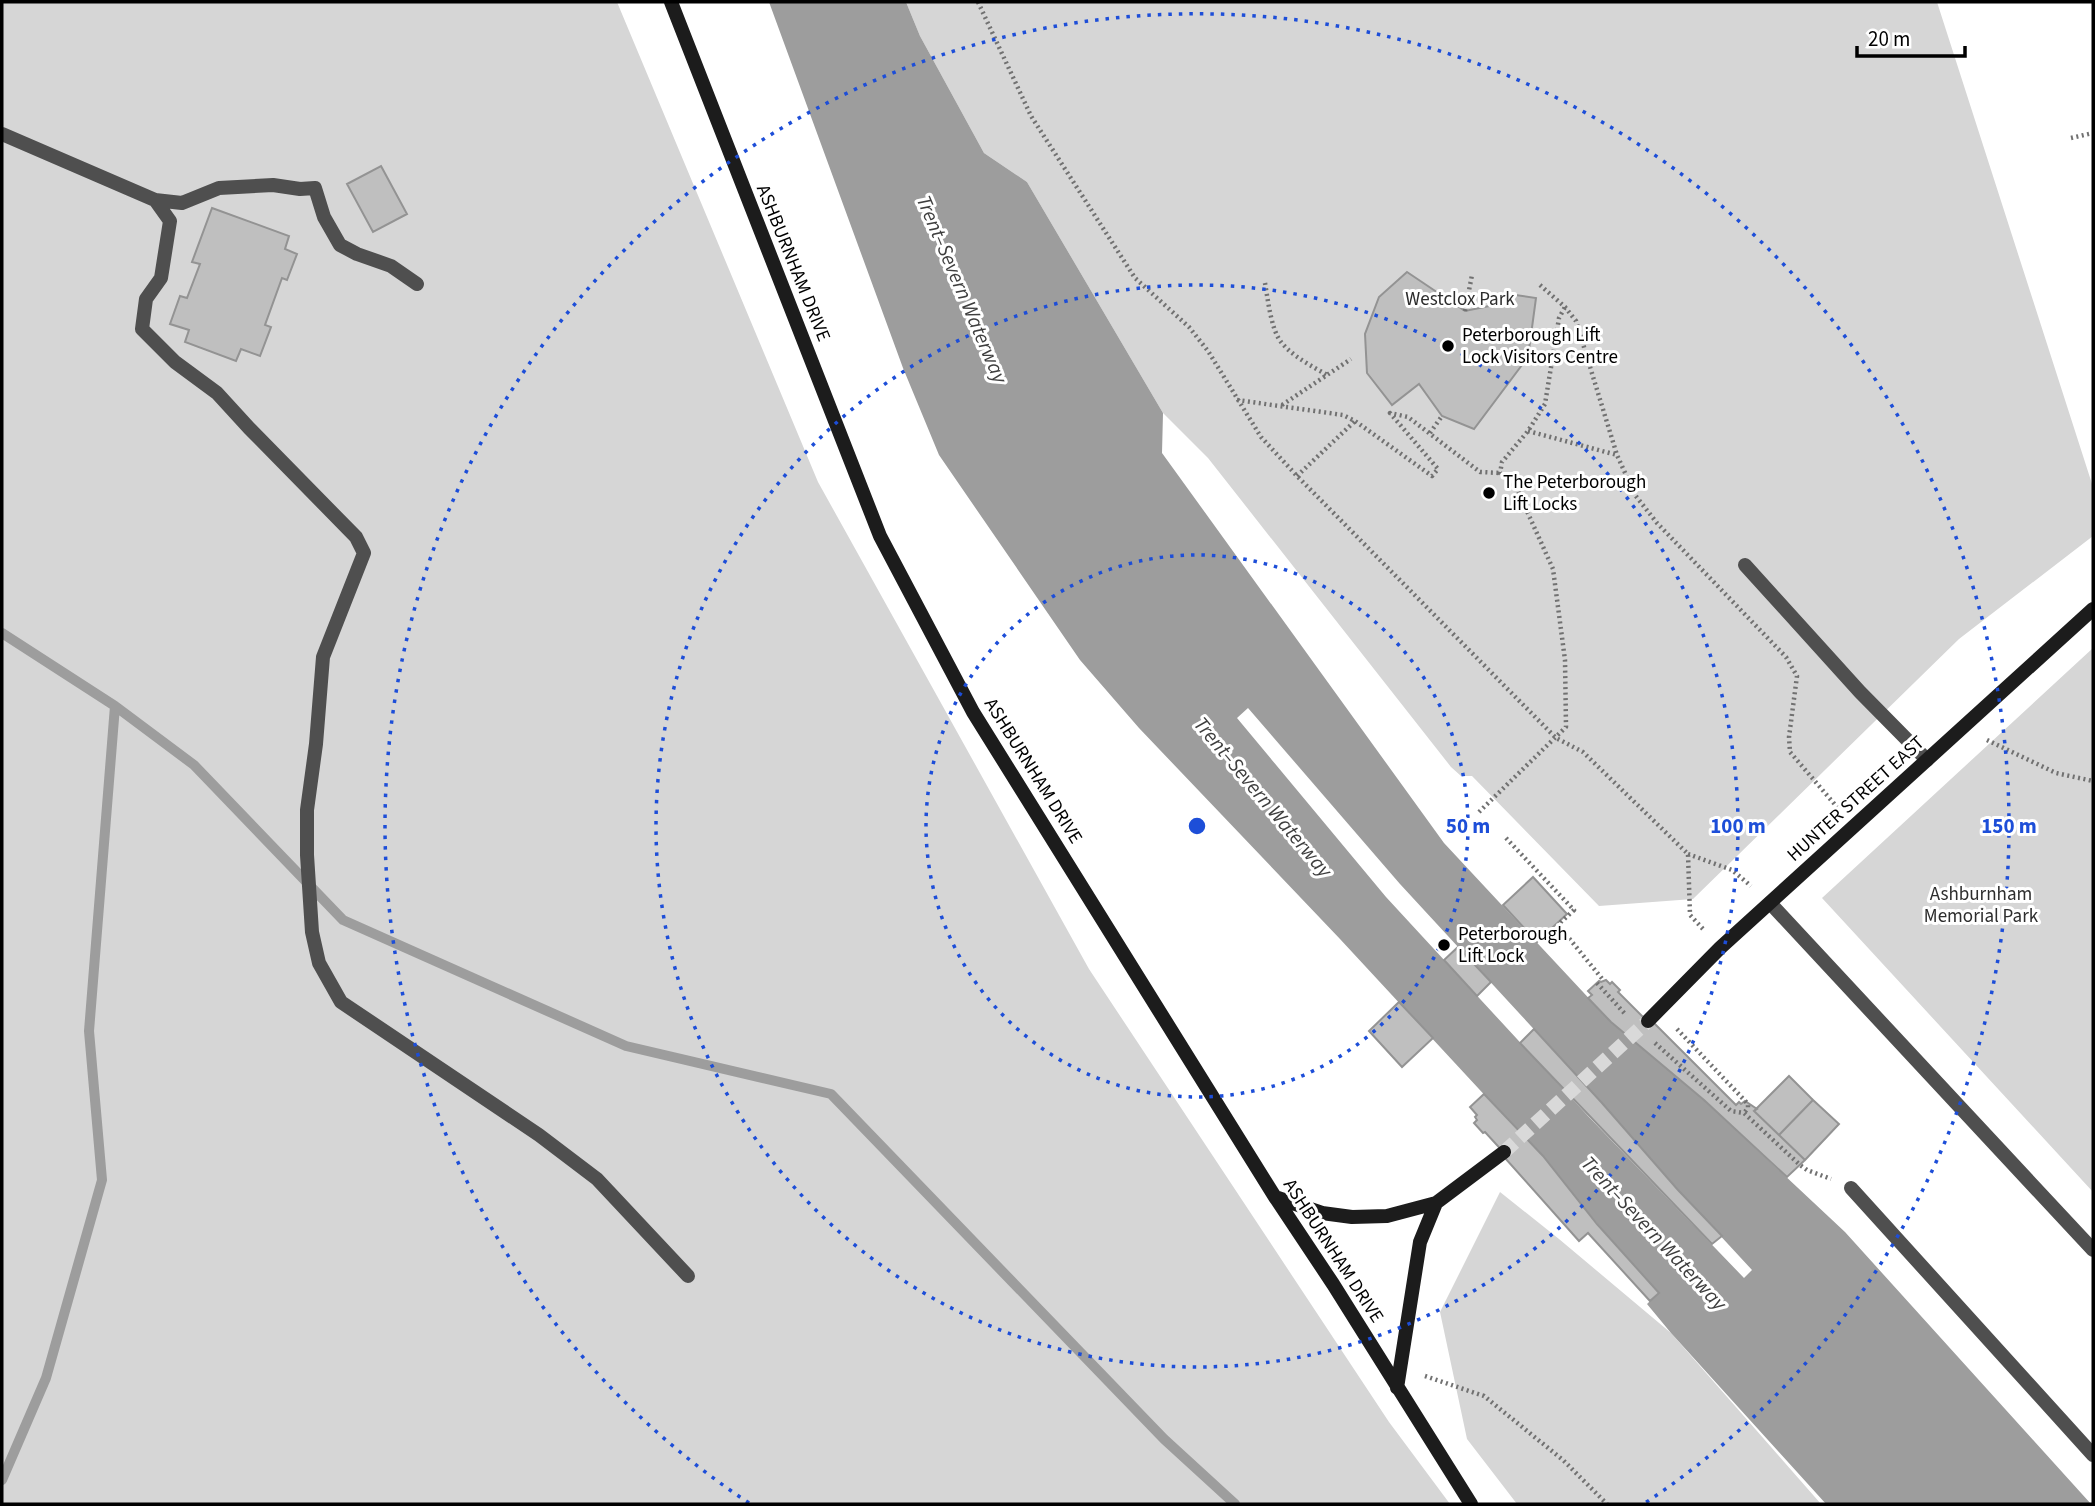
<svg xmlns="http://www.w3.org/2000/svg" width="2095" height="1506" font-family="'Source Sans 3',sans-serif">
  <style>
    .green { fill: #d6d6d6 }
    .water { fill: #9d9d9d; fill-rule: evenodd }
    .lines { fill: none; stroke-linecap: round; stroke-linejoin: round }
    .stream { stroke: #9d9d9d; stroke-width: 10 }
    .building { fill: #bfbfbf; stroke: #939393; stroke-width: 2 }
    .secondary-tunnel { stroke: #d9d9d9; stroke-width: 14; stroke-dasharray: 14 7; stroke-linecap: butt }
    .path { stroke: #717171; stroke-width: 4.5; stroke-dasharray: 2 3.5; stroke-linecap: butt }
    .lane { stroke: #4f4f4f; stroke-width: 14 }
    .street { stroke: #4f4f4f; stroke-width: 14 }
    .secondary { stroke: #1c1c1c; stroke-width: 14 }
    .ring { fill: none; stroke: #1d4ed8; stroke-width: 3.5; stroke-dasharray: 3.5 7 }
    .poi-dot { fill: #000; stroke: #fff; stroke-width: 2.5 }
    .labels { text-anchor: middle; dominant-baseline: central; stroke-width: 6; stroke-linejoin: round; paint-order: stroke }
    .street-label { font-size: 19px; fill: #000; stroke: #fff }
    .park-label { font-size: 19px; fill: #2d2d2d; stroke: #fff }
    .poi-label { font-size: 19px; fill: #000; stroke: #fff; text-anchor: start }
    .water-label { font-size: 21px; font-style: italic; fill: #3e3e3e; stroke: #fff }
    .centre { fill: #1d4ed8; stroke: #fff; stroke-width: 3.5 }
    .ring-label { font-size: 21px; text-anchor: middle; font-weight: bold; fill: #1d4ed8; stroke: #fff; stroke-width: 6; stroke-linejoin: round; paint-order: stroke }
  </style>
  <rect width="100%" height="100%" fill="#fff"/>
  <!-- green -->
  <path class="green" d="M2 2H617L818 482 1089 969 1389 1422 1450 1504H2Z
    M906 2H1937L2093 487V536L1959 639 1693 899 1599 906 1472 776H1461L1451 767 1208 458 1163 413 1027 182 984 153 920 36Z
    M2093 648V1192L1822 898Z
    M1500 1192 1559 1239 1671 1333 1821 1504H1517L1467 1439 1440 1312Z"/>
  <!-- water -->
  <path class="water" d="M769 2H906L920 36 984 153 1027 182 1163 413 1162 453 1444 843 1611 1022 1704 1100 1845 1232 2091 1504H1826L1671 1333 1647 1304 1658 1293 1491 1102 1340 939 1139 728 1080 660 939 455 903 368ZM1248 708 1400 884 1602 1103 1678 1190 1752 1270 1744 1278 1588 1116 1386 897 1237 718Z"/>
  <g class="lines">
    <!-- stream -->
    <path class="stream" d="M2 633 115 706 194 765 343 920 626 1046 831 1094 1164 1439 1235 1504
      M2 1480 46 1378 102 1180 89 1031 115 706"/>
  </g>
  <!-- building -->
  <path class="building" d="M381 166 407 214 373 232 347 184Z
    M212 208 289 236 285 249 297 254 287 280 282 278 265 325 271 327 260 356 241 349 236 361 185 342 189 330 170 324 180 296 187 298 200 264 192 262Z
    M1407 272 1465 311 1489 306 1502 293 1536 298 1528 357 1474 429 1442 416 1419 384 1392 405 1367 373 1365 334 1379 297Z
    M1533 877 1567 914 1537 942 1503 905Z
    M1458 947 1491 982 1477 996 1444 960Z
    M1606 980 1610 984 1612 982 1620 990 1618 992 1650 1024 1653 1022 1736 1105 1739 1102 1741 1104 1745 1101 1757 1109 1754 1111 1805 1160 1787 1177 1704 1100 1611 1022 1588 998 1592 995 1588 991 1599 981 1601 982Z
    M1399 1002 1433 1038 1402 1067 1369 1031Z
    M1534 1029 1602 1103 1678 1190 1722 1236 1712 1244 1520 1043Z
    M1789 1076 1813 1100 1779 1135 1754 1111Z
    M1484 1094 1543 1156 1597 1224 1659 1293 1650 1301 1588 1233 1579 1241 1505 1158 1507 1156 1485 1132 1483 1133 1474 1123 1477 1120 1475 1117 1477 1115 1470 1107Z
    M1813 1100 1839 1124 1805 1160 1779 1135Z"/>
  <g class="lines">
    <!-- secondary-tunnel -->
    <path class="secondary-tunnel" d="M1504 1152 1648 1021"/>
    <!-- path -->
    <path class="path" d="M978 2 1031 116 1135 278 1189 327 1208 351 1261 437 1297 476 1556 738 1583 752 1688 854 1690 915 1703 929
      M2071 138 2093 133
      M1265 283C1268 300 1271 329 1281 342 1293 357 1312 366 1327 375
      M1540 285 1565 307 1576 321 1617 455 1635 495 1657 523 1786 657 1797 676 1789 737 1790 752 1837 807
      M1465 311 1472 275
      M1237 400 1343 415 1355 421 1432 476 1438 469 1390 413 1408 417 1480 472 1500 473
      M1282 405 1351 359
      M1528 431 1617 455
      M1430 433 1442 416
      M1297 476 1355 421
      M1987 740 2056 773 2093 781
      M1479 812 1566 727 1565 660 1553 569 1517 489 1500 473 1502 462 1528 431 1545 404 1559 318 1565 307
      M1506 838 1574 910 1560 923 1559 926 1604 981
      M1688 854 1732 870 1751 886
      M1597 983 1626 1015
      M1677 1029 1748 1104V1108L1744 1113
      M1655 1043 1731 1111 1744 1113 1800 1165 1807 1170 1831 1179
      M1425 1376 1484 1396 1563 1460 1607 1504"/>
    <!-- lane -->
    <path class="lane" d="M2 134 155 200 182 203 219 188 273 185 300 189 315 188 324 217 340 245 357 254 391 266 417 284
      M155 200 170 221 161 278 146 299 142 329 175 362 217 393 249 428 356 537 364 553 323 657 316 744 307 810V855L312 932 319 963 341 1002 539 1135 597 1179 688 1276
      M1770 903 2093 1250
      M1851 1188 2093 1455"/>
    <!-- street -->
    <path class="street" d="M1745 565 1860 692 1927 760"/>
    <!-- secondary -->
    <path class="secondary" d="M671 2 880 536 973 712 1275 1197 1333 1284 1471 1504
      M1648 1021 1720 948 2093 609
      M1275 1197 1322 1213 1352 1217 1387 1216 1436 1203 1504 1152
      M1397 1388 1420 1242 1436 1203"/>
  </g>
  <!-- distance rings -->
  <g class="ring">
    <circle cx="1197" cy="826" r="271"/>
    <circle cx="1197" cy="826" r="541"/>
    <path d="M749 1503A812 812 0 1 1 1645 1503"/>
  </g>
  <!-- markers -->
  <g class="poi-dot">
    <circle cx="1448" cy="346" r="7"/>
    <circle cx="1489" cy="493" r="7"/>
    <circle cx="1444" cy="945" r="7"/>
  </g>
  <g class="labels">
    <!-- street labels -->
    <g class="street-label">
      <text transform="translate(793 263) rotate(68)">ASHBURNHAM DRIVE</text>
      <text transform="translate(1033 771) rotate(58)">ASHBURNHAM DRIVE</text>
      <text transform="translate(1856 799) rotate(-42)">HUNTER STREET EAST</text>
      <text transform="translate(1333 1251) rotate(57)">ASHBURNHAM DRIVE</text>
    </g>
    <!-- park labels -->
    <g class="park-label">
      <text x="1460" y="299">Westclox Park</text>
      <text x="1981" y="894">Ashburnham<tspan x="1981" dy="22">Memorial Park</tspan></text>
    </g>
    <!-- poi labels -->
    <g class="poi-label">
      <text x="1462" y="335">Peterborough Lift<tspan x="1462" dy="22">Lock Visitors Centre</tspan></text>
      <text x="1503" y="482">The Peterborough<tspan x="1503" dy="22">Lift Locks</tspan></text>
      <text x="1458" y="934">Peterborough<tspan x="1458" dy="22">Lift Lock</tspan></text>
    </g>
    <!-- water labels -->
    <g class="water-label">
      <text transform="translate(962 289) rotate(67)">Trent–Severn Waterway</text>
      <text transform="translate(1263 797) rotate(50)">Trent–Severn Waterway</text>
      <text transform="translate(1654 1233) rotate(47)">Trent–Severn Waterway</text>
    </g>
  </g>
  <circle cx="1197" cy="826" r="10" class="centre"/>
  <g class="ring-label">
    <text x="1468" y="833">50 m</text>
    <text x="1738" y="833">100 m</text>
    <text x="2009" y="833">150 m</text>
  </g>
  <!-- border -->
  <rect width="2095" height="1506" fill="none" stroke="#000000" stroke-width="7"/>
  <!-- scale -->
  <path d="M1857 46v10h108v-10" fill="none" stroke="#000000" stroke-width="3.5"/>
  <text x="1868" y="46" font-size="21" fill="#000000" stroke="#ffffff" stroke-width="5" paint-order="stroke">20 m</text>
</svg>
